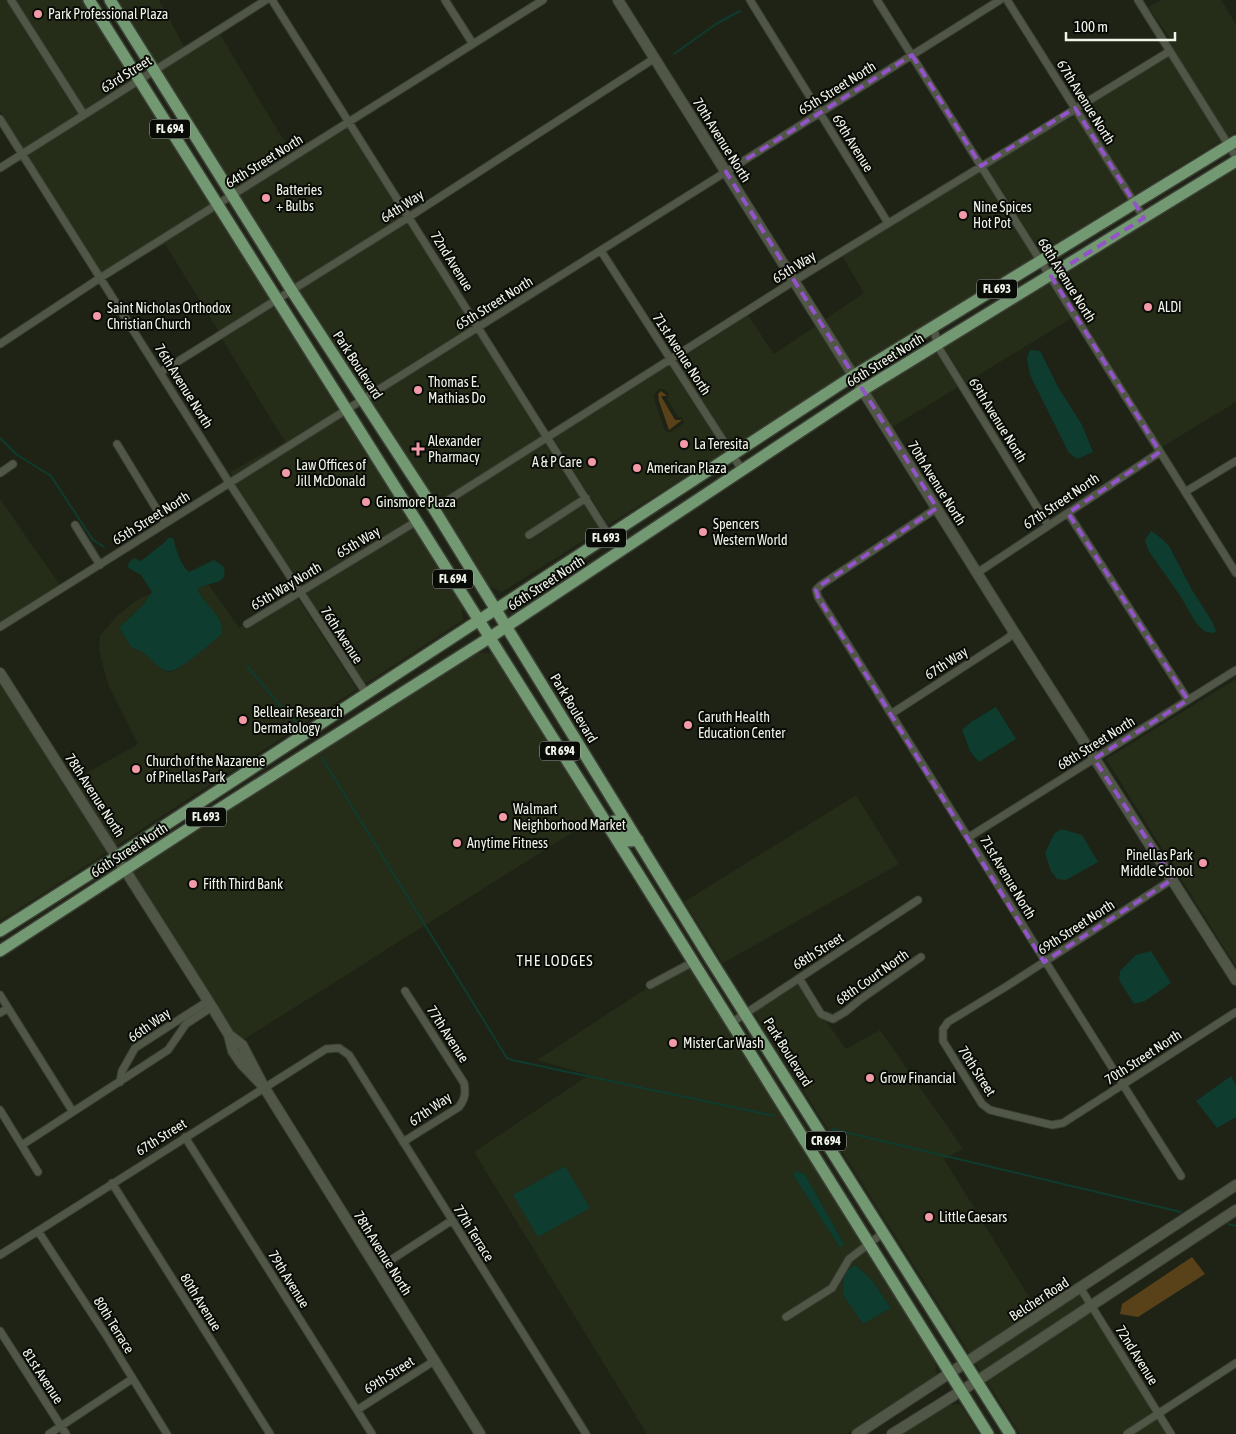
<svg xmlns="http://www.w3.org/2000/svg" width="1236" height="1434" font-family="'Asap Condensed',sans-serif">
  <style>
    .built { fill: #252c18; fill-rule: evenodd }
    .green { fill: #594219 }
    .water { fill: #0e3c2f }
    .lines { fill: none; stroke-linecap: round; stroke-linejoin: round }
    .stream { stroke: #0e3c2f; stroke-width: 2 }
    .street-casing { stroke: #3b3f35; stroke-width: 9 }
    .secondary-casing { stroke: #3b3f35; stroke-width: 12 }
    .primary-casing { stroke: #3b3f35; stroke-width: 14 }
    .street { stroke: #515747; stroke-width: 7 }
    .secondary { stroke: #515747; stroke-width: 10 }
    .primary { stroke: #739972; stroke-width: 11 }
    .marked { fill: none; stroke: #9254c8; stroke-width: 4; stroke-dasharray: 10 6; stroke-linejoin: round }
    .poi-dot { fill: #f39aa8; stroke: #090b06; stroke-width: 2 }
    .labels { text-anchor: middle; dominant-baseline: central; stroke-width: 4; stroke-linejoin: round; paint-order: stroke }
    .shield { fill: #090b06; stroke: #abaea6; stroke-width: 1 }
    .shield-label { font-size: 12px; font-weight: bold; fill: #f0f4ea }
    .poi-label { font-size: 14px; fill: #f0f4ea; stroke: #090b06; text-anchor: start }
    .street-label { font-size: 14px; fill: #f0f4ea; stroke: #090b06 }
    .neighbourhood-label { font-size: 15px; letter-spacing: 1px; fill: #f0f4ea; stroke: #090b06 }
  </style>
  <rect width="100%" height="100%" fill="#1e2315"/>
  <!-- built -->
  <path class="built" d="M0 0H6L78 114 24 149 0 111Z
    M16 0H82L132 80 85 110Z
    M115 0H159L184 46 216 27 156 65Z
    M1162 0H1221L1236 24V132L1228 137 1169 43 1172 41 1148 7Z
    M220 34 292 154 234 189 160 72Z
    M1168 57 1221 141 1134 195 1081 109Z
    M136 87 210 205 101 273 28 155Z
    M1074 114 1127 199 1041 253 987 167Z
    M348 128 403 216 295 285 238 196Z
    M1236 165V402L1162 447 1056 277Z
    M980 171 1034 258 855 370 824 320 864 293 842 256Z
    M214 211 270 300 219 332 165 244 137 259Z
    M407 222 473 327 365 394 299 291Z
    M1049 281 1072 318 966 383 943 346Z
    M274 307 339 411 233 477 230 472 285 442 222 339Z
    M748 315 774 354 817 325 848 374 732 447 677 361Z
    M477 333 542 436 436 503 369 401Z
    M936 351 958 387 891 428 869 392Z
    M669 365 725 452 608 525 553 438ZM659 389H663L669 393 667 399 678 417H682L684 423 671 432 665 431 655 402 654 395Z
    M343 417 409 521 300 586 236 484Z
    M546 442 580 497 524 535 528 541 584 504 601 530 502 592 487 585 440 510Z
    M0 499 60 585 0 622Z
    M413 527 462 606 463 620 365 684 304 592Z
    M209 585 239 628 243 626 245 629 297 597 357 689 116 846 74 780 138 744 108 684 99 650 100 635 118 615 140 598 151 594 144 604 119 628 132 648 141 650 162 669 167 672 173 671 185 663 221 635 218 616 207 606 198 589 202 586Z
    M474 653H494L588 803V805L597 817 243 1040 231 1030 132 871Z
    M1236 679V967L1106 759Z
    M0 681 109 851 0 921Z
    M856 795 899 864 723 963 684 902Z
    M690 967 862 1244 845 1257 829 1285 781 1317 785 1322 834 1291 845 1273 843 1295 863 1324 891 1308 872 1280 855 1265 848 1269 852 1261 866 1250 935 1361 937 1377 847 1434H647L474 1152 589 1075 537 1060 647 988 648 990ZM796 1171 805 1174 844 1244 840 1248 793 1175Z
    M797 983 818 1017 826 1021 846 1049 880 1030 963 1149 944 1159 1034 1305 1075 1287 971 1356 754 1012Z
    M1079 1294 1086 1305 982 1374 975 1362Z
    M1090 1311 1153 1412 1120 1434H1020L986 1380Z
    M960 1404 979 1434H899L945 1405Z
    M1157 1419 1166 1434H1134Z"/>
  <!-- green -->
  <path class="green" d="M661 391 667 396H661L675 420H682L669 430 659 401 658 394Z
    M1192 1257 1205 1274 1138 1317 1120 1314 1122 1304Z"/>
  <!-- water -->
  <path class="water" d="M1030 350 1040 351 1058 387 1082 425 1093 452 1077 459 1069 453 1030 375 1027 358Z
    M1151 531 1161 538 1169 546 1192 590 1213 623 1216 632 1211 633 1204 631 1196 623 1181 597 1148 550 1145 540Z
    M168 538H173C177 551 178 561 189 572L214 560 223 566C231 586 207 581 198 589 203 606 227 616 221 635 210 643 182 670 170 671 165 672 160 668 157 665 147 657 144 650 132 648L119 628 144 604 152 592 141 575 127 567 131 560 135 558 139 561 142 560 165 542Z
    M996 707 1016 739 979 762 970 751 962 730 971 722Z
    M1061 829 1082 835 1098 862 1066 880 1057 879 1051 871 1045 853 1054 834Z
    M1151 951 1171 983 1145 1001 1134 1004 1119 980 1120 971 1136 955Z
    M1231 1076 1236 1085V1117L1217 1128 1196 1101Z
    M565 1166 590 1208 538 1237 513 1195Z
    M796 1171 805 1174 844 1244 840 1248 793 1175Z
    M855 1265 872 1280 891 1308 863 1324 843 1295C844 1281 841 1272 855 1265Z"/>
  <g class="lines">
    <!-- stream -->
    <path class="stream" d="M674 54 716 24 740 11
      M0 438 16 454 51 476 93 540 104 547
      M247 666 278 703 299 724
      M322 758 507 1058 512 1060 775 1116
      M832 1129 1181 1212
      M1228 1224 1236 1226"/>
    <!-- street casing -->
    <g class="street-casing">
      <path id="street" d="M11 0 84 115
        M272 0 609 536
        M445 0 473 44
        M750 0 888 223
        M877 0 1236 573
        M1007 0 1144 218
        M1138 0 1236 157
        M0 119 230 484 366 693
        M0 168 266 0
        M601 251 742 470
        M934 327 937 345 1048 525
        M0 344 100 278 543 0
        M161 372 409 217 655 58
        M117 444 165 523
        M0 473 13 464
        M1185 492 1236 461
        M937 508 821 585 816 590 818 597C939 790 1058 984 1181 1176
        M434 509 794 281 1170 51
        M1068 513 1188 700
        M75 525 100 565
        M529 535 586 498
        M977 573 1160 452
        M247 624 417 521
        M0 627 1000 0
        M891 714 1008 638 1014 632
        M969 837 1236 670
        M1173 879 1007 986 948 1022 943 1029V1041L982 1104 990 1110 1052 1125 1063 1123 1236 1012
        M799 978 821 1014 833 1019 845 1012 861 999 921 957
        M650 985 693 962
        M0 995 73 1112
        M0 1013 8 1008
        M731 1023 918 900
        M120 1082 122 1071 135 1048 208 1001
        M0 1110 38 1172
        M185 1137 372 1434
        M403 1142 459 1107C465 1099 466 1093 464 1083L405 991
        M22 1145 168 1050 186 1024 212 1007
        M112 1183 270 1434
        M38 1231 104 1332 167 1434
        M0 1255 326 1049 339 1048 349 1055 586 1434
        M377 1269 451 1221
        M1081 1289 1171 1434
        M786 1317 832 1288 849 1259 883 1233
        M0 1331 66 1434
        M357 1410 434 1361
        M49 1434 132 1379
        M1127 1434 1236 1363"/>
    </g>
    <!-- secondary casing -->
    <g class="secondary-casing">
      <path id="secondary" d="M618 0 1014 632 1236 980
        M0 673 212 1007 229 1035 233 1051 242 1064 264 1087
        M229 1035 242 1045 264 1087 480 1434
        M857 1434 1236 1185
        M892 1434 977 1381 1236 1210"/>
    </g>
    <!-- primary casing -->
    <g class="primary-casing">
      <path id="primary" d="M89 0 639 875 988 1434
        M110 0 292 291 434 509 711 960 1010 1434
        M614 821 622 833 630 841 638 840
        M0 931 118 856 853 376 1236 141
        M0 951 197 823 489 638 863 390 1236 161"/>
    </g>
    <!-- street -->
    <use href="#street" class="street"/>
    <!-- secondary -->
    <use href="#secondary" class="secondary"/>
    <!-- primary -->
    <use href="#primary" class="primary"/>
  </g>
  <!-- marked area -->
  <path class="marked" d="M912 55 981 166 1075 108 1144 218 1051 276 1160 452 1068 513 1188 700 1094 759 1173 879 1044 962 818 597 816 590 821 585 937 508 726 172Z"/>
  <!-- markers -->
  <g class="poi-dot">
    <circle cx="38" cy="14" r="5"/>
    <circle cx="266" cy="198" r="5"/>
    <circle cx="963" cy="215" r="5"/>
    <circle cx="1148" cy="307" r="5"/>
    <circle cx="97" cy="316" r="5"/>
    <circle cx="418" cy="390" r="5"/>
    <circle cx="684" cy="444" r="5"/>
    <path d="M415.5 441.5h5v5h5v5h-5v5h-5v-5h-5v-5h5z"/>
    <circle cx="592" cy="462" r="5"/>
    <circle cx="637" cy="468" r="5"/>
    <circle cx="286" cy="473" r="5"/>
    <circle cx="366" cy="502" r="5"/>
    <circle cx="703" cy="532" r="5"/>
    <circle cx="243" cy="720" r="5"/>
    <circle cx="688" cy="725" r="5"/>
    <circle cx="136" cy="769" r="5"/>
    <circle cx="503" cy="817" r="5"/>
    <circle cx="457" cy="843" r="5"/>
    <circle cx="1203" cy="863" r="5"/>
    <circle cx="193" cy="884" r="5"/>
    <circle cx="673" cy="1043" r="5"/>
    <circle cx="870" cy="1078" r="5"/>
    <circle cx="929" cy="1217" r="5"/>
  </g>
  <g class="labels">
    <!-- shield labels -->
    <g class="shield">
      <rect x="150" y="119.5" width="40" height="19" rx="4"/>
      <rect x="977" y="279.5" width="40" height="19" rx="4"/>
      <rect x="586" y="528.5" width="40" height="19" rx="4"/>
      <rect x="433" y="569.5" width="40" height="19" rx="4"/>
      <rect x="540" y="741.5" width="40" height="19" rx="4"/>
      <rect x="186" y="807.5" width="40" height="19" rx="4"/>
      <rect x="806" y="1131.5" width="40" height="19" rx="4"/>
    </g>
    <g class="shield-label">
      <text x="170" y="129">FL 694</text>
      <text x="997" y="289">FL 693</text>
      <text x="606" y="538">FL 693</text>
      <text x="453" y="579">FL 694</text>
      <text x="560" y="751">CR 694</text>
      <text x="206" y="817">FL 693</text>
      <text x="826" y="1141">CR 694</text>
    </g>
    <!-- poi labels -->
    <g class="poi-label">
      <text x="48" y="14">Park Professional Plaza</text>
      <text x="276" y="190">Batteries<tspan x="276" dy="16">+ Bulbs</tspan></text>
      <text x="973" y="207">Nine Spices<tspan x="973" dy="16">Hot Pot</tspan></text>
      <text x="1158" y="307">ALDI</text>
      <text x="107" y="308">Saint Nicholas Orthodox<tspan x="107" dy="16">Christian Church</tspan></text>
      <text x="428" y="382">Thomas E.<tspan x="428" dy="16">Mathias Do</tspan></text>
      <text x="428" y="441">Alexander<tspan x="428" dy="16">Pharmacy</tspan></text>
      <text x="694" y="444">La Teresita</text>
      <text x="582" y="462" text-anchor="end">A &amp; P Care</text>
      <text x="296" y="465">Law Offices of<tspan x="296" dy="16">Jill McDonald</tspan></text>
      <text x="647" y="468">American Plaza</text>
      <text x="376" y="502">Ginsmore Plaza</text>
      <text x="713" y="524">Spencers<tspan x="713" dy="16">Western World</tspan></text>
      <text x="253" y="712">Belleair Research<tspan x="253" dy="16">Dermatology</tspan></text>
      <text x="698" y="717">Caruth Health<tspan x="698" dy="16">Education Center</tspan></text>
      <text x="146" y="761">Church of the Nazarene<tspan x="146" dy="16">of Pinellas Park</tspan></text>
      <text x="513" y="809">Walmart<tspan x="513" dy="16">Neighborhood Market</tspan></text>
      <text x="467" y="843">Anytime Fitness</text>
      <text x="1193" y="855" text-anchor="end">Pinellas Park<tspan x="1193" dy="16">Middle School</tspan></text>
      <text x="203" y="884">Fifth Third Bank</text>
      <text x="683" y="1043">Mister Car Wash</text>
      <text x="880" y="1078">Grow Financial</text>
      <text x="939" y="1217">Little Caesars</text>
    </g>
    <!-- street labels -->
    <g class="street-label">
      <text transform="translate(126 74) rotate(-32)">63rd Street</text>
      <text transform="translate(837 88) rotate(-32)">65th Street North</text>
      <text transform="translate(1086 102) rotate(58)">67th Avenue North</text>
      <text transform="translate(722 140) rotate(58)">70th Avenue North</text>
      <text transform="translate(853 143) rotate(58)">69th Avenue</text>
      <text transform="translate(264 161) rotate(-32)">64th Street North</text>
      <text transform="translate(402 206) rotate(-33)">64th Way</text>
      <text transform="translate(452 261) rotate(58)">72nd Avenue</text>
      <text transform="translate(794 267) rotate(-32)">65th Way</text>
      <text transform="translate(1067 280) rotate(58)">68th Avenue North</text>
      <text transform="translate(494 303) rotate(-32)">65th Street North</text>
      <text transform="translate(682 354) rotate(57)">71st Avenue North</text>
      <text transform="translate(885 360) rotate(-32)">66th Street North</text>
      <text transform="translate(358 365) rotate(57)">Park Boulevard</text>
      <text transform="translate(184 386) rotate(58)">76th Avenue North</text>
      <text transform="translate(998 420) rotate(58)">69th Avenue North</text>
      <text transform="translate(937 483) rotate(58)">70th Avenue North</text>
      <text transform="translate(1061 501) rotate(-34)">67th Street North</text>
      <text transform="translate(151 518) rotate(-32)">65th Street North</text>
      <text transform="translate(358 542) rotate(-31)">65th Way</text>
      <text transform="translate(546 583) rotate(-33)">66th Street North</text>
      <text transform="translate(286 586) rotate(-31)">65th Way North</text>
      <text transform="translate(342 635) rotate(57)">76th Avenue</text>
      <text transform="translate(946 663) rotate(-33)">67th Way</text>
      <text transform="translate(574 708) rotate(59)">Park Boulevard</text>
      <text transform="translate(1096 743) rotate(-32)">68th Street North</text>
      <text transform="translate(95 795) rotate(57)">78th Avenue North</text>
      <text transform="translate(129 850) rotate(-33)">66th Street North</text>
      <text transform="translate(1008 877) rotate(59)">71st Avenue North</text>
      <text transform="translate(1076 927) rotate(-33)">69th Street North</text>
      <text transform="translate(818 951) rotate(-32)">68th Street</text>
      <text transform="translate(872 977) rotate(-35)">68th Court North</text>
      <text transform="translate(149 1025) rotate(-35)">66th Way</text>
      <text transform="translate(448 1034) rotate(57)">77th Avenue</text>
      <text transform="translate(788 1052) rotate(58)">Park Boulevard</text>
      <text transform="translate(1143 1057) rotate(-33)">70th Street North</text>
      <text transform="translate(977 1071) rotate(57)">70th Street</text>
      <text transform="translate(430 1109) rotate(-35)">67th Way</text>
      <text transform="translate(161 1137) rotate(-32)">67th Street</text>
      <text transform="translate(474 1233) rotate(58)">77th Terrace</text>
      <text transform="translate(383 1253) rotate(58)">78th Avenue North</text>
      <text transform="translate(289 1279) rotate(58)">79th Avenue</text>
      <text transform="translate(1039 1299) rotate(-33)">Belcher Road</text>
      <text transform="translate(201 1302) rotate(58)">80th Avenue</text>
      <text transform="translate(114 1325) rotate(58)">80th Terrace</text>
      <text transform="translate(1137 1355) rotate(58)">72nd Avenue</text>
      <text transform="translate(389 1375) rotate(-33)">69th Street</text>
      <text transform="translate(43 1376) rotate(57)">81st Avenue</text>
    </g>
    <!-- neighbourhood labels -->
    <g class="neighbourhood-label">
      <text x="555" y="960">THE LODGES</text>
    </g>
  </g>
  <!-- scale -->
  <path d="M1066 32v8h109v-8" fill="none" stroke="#f0f4ea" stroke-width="2.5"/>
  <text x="1074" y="32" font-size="15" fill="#f0f4ea" stroke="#090b06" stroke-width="4" paint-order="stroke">100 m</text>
</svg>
